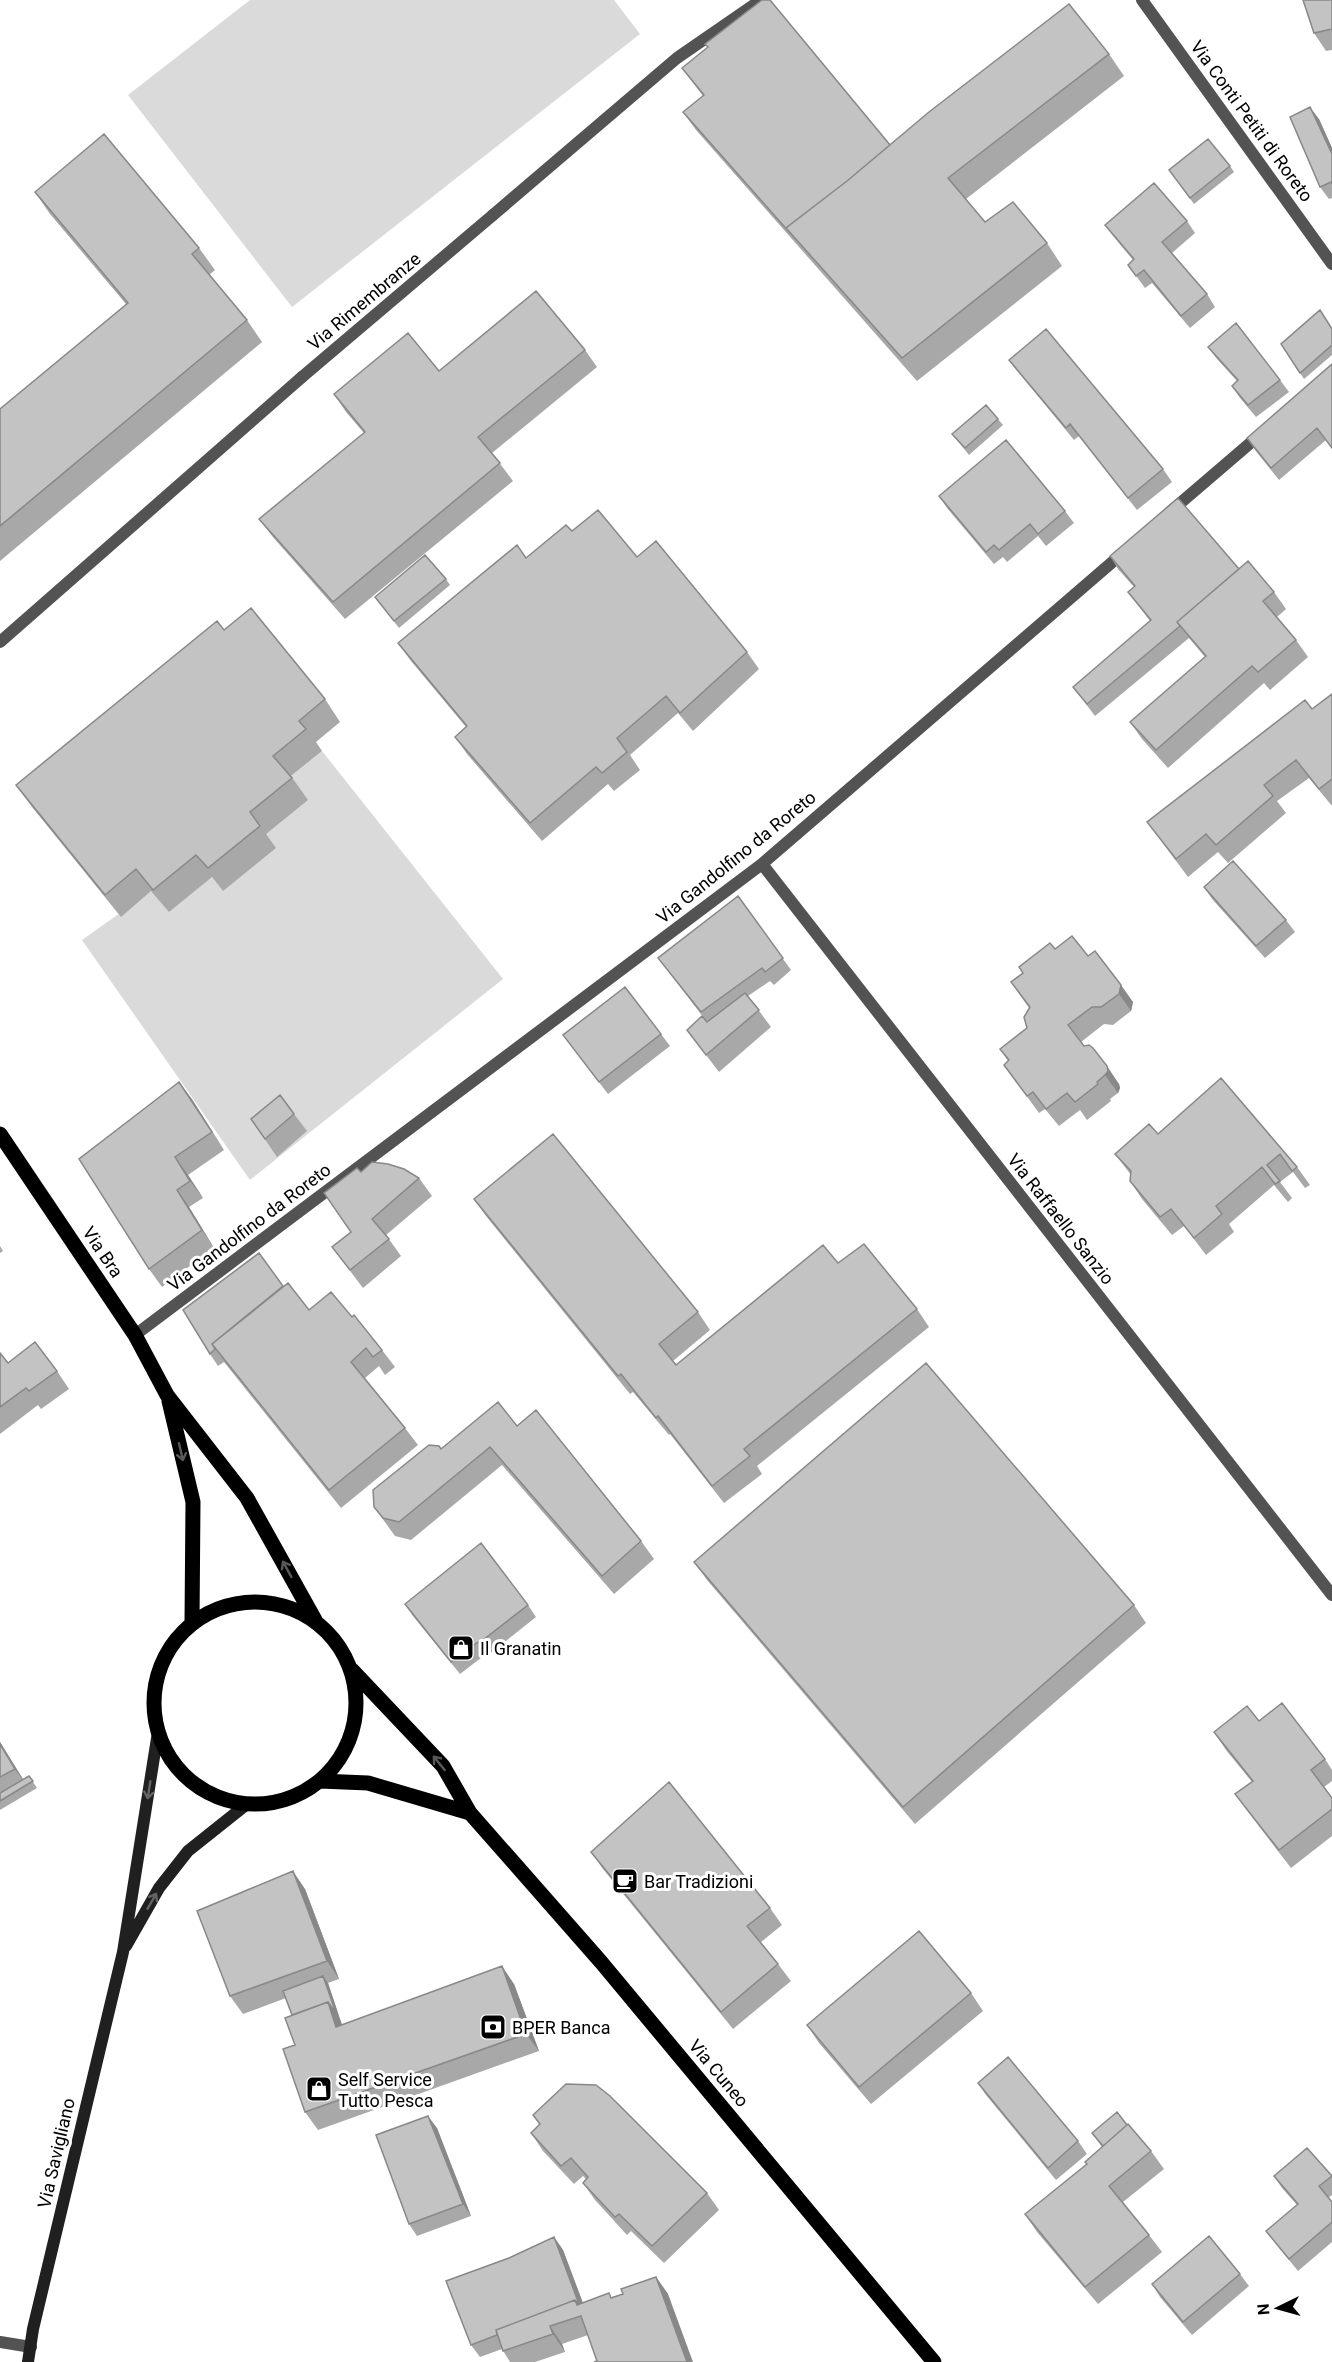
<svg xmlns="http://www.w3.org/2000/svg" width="1332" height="2362" font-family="Roboto,sans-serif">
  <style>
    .green { fill: #dadada }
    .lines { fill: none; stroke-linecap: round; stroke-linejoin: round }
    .service { stroke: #535353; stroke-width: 12 }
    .pedestrian { stroke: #535353; stroke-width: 12 }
    .minor { stroke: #535353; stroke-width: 12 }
    .secondary { stroke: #202020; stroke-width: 12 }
    .primary { stroke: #000; stroke-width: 15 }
    .wall { fill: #a8a8a8 }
    .shaded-wall { fill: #888 }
    .building { fill: #c3c3c3; stroke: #888; stroke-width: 1.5 }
    .oneway { stroke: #595959 }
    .oneway2 { stroke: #636363 }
    .labels { text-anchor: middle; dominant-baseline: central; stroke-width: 6; stroke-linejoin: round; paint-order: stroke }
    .street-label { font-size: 18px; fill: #000; stroke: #fff }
    .poi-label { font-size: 18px; fill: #000; stroke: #fff; text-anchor: start }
  </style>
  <rect width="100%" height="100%" fill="#fff"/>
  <!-- green -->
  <path class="green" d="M250 0H614L640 34 292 307 128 95Z
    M322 751 503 979 250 1180 82 940 151 891 212 877 223 890 266 834 289 778Z"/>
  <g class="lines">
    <!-- service -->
    <path class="service" d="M0 2342 31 2347"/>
    <!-- pedestrian -->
    <path class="pedestrian" d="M302 377 493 215"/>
    <!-- minor -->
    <path class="minor" d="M1142 0 1332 264
      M493 215 677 58 761 0
      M1171 511 1262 433
      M0 642 302 377
      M762 864 1332 1595
      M135 1335 762 864 1124 552"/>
    <!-- secondary -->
    <path class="secondary" d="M126 1946 159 1888 188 1851 247 1804
      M28 2362 33 2329 123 1952 158 1732"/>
    <!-- primary -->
    <path class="primary" d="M0 1134 135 1335 167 1395 247 1498 315 1620
      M169 1401 193 1502 192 1623
      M154 1703a101 101 0 1 1 202 0a101 101 0 1 1-202 0Z
      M352 1670 443 1766 470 1813 601 1962 934 2362
      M320 1781 368 1783 470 1813"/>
  </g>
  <!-- wall -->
  <path class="wall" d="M1332 0V50L1326 51 1314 33Z
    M1109 54 1124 76 966 199 985 222 1047 243 1062 266 917 381 696 130 683 112 703 96 682 68 890 145Z
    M1319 119 1332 148V198L1329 199 1320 187Z
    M1230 166 1234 172 1194 204 1169 170Z
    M35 192 199 248 215 270 209 275 247 320 262 342 0 561V409L126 304 50 214Z
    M1187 221 1195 233 1172 253 1207 294 1215 307 1190 328 1152 283 1145 288 1128 265 1133 260 1114 237 1105 225Z
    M1332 329V355L1304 379 1281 344Z
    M1208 347 1280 380 1289 392 1256 417 1240 398 1232 386 1237 381 1217 359Z
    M585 350 597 367 492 453 513 481 345 619 272 536 259 519 364 433 346 412 334 394 439 371Z
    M1009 360 1163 469 1172 482 1137 510 1079 436 1074 440 1018 372Z
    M1332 364 1326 440 1279 480 1255 450 1247 438Z
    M998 419 1003 425 969 455 952 434Z
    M939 496 1065 511 1074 523 1046 546 1038 536 1007 562 1003 557 994 564 947 508Z
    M572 531 637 557 747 652 759 669 693 731 678 713 630 755 640 770 614 791 608 784 542 841 467 754 455 737 466 727 411 661 398 643 526 558Z
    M1110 556 1239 569 1274 592 1286 609 1277 617 1296 640 1308 657 1270 690 1264 683 1168 768 1142 739 1130 722 1205 657 1189 638 1095 716 1073 687 1150 621 1128 592 1134 587 1118 569Z
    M446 579 450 585 399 628 375 597Z
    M224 630 325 699 340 722 316 742 322 751 291 776 308 800 266 834 276 848 223 891 212 877 169 912 151 891 121 917 32 807 16 785Z
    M1332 694V806L1309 778 1277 801 1286 813 1228 863 1218 852 1188 877 1147 822 1312 709Z
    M1204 887 1286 920 1295 932 1265 958 1212 899Z
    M738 896 791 970 774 985 770 981 748 996 771 1027 719 1072 687 1030 707 1022 658 958Z
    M1055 949 1088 956 1133 1002 1131 1011 1113 1025 1104 1024 1081 1042 1119 1084 1120 1088 1118 1093 1110 1099 1111 1101 1087 1120 1080 1110 1059 1126 1045 1109 1039 1113 1004 1065 1008 1061 1000 1049 1027 1028 1029 1008 1011 982Z
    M661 1034 670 1046 608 1094 563 1035Z
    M1221 1078 1297 1167 1310 1185 1305 1188 1293 1172 1280 1182 1292 1198 1288 1202 1274 1185 1229 1224 1234 1232 1206 1255 1184 1226 1172 1235 1142 1199 1130 1181 1131 1175 1115 1154 1158 1134Z
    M179 1082 224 1150 188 1175 203 1198 189 1207 214 1248 162 1287 149 1269Z
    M294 1114 307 1131 277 1157 251 1119Z
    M361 1172 419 1178 432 1196 386 1235 401 1256 363 1288 332 1247 351 1232Z
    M474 1199 698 1312 710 1330 673 1361 676 1365 838 1263 917 1309 929 1327 757 1466 762 1474 724 1503 670 1434 669 1435 633 1392 630 1394 486 1216Z
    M0 1246 3 1251 0 1253Z
    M283 1286 309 1310 352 1317 382 1350 395 1367 385 1375 379 1366 365 1378 405 1428 418 1445 341 1508 224 1362 218 1366 210 1354Z
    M0 1353 8 1363 57 1371 69 1389 41 1409 38 1405 0 1434Z
    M517 1426 641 1541 654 1559 614 1594 502 1465 411 1540 395 1536 374 1507 441 1449Z
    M694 1562 1134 1605 1146 1623 915 1824 707 1580Z
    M405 1604 528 1605 536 1617 487 1656 486 1654 460 1674 413 1616Z
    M1259 1721 1325 1759 1332 1770V1781L1324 1787 1332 1798V1836L1291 1868 1248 1812 1235 1794 1252 1782 1226 1750 1214 1732Z
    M0 1742 23 1779 29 1776 37 1788 0 1810Z
    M591 1852 770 1908 782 1925 761 1942 778 1964 791 1981 733 2029 603 1869Z
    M305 1889 339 1979 328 1983 342 2025 514 1984 539 2051 318 2130 305 2112 295 2045 292 2015 286 1998 243 2014 230 1996Z
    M971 1993 983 2011 871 2104 819 2043 807 2025Z
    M978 2083 1078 2141 1087 2154 1056 2180 986 2095Z
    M533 2115 707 2193 719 2210 664 2263 631 2231 627 2235 595 2200 583 2183 586 2179 583 2176 574 2184 543 2151 531 2133 540 2125Z
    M437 2128 471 2216 417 2236 409 2224Z
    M1092 2133 1151 2151 1164 2169 1123 2202 1149 2235 1162 2252 1098 2304 1037 2232 1025 2214 1087 2165 1102 2147Z
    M1307 2148 1332 2176V2195L1328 2198 1332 2202V2242L1298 2271 1275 2243 1266 2231 1297 2205 1282 2188 1274 2176Z
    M554 2237 563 2250 583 2303 612 2297 623 2294 656 2277 668 2294 597 2361 588 2335 562 2344 565 2352 535 2362H510L502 2349 480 2357 471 2345 509 2258Z
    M1240 2274 1249 2286 1192 2335 1160 2297 1152 2284Z"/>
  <!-- shaded-wall -->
  <path class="shaded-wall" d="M1310 107 1319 119 1332 148V154Z
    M1121 985 1133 1002 1131 1011 1119 994Z
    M1107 1066 1119 1084 1120 1088 1118 1093 1105 1075Z
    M179 1082 192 1099 224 1150 212 1132Z
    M175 1157 188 1175 203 1198 190 1181Z
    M177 1190 189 1207 214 1248 202 1230Z
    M0 1742 27 1786 15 1769 0 1744Z
    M293 1871 305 1889 339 1979 327 1961Z
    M502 1966 514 1984 539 2051 526 2034Z
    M323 1976 328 1983 340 2019 336 2013Z
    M328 2002 340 2019 349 2044 336 2027Z
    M428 2116 437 2128 471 2216 463 2204Z
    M554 2237 563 2250 590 2322 577 2305Z
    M656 2277 668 2294 693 2362H687Z
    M550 2326 562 2344 565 2352 553 2334Z"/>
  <!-- building -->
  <path class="building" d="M762 0H770L890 145 847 181 786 228 790 233 683 112 704 95 682 68 708 47 705 44Z
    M1303 0H1332V29L1314 33Z
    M1069 4 1109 54 948 178 985 222 1013 202 1047 243 902 358 786 228 847 181 929 112Z
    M1310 107 1332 154V184L1331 182 1320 187 1290 117Z
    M104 134 199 248 192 254 247 320 0 526V409L128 303 35 192Z
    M1208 139 1230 166 1190 198 1169 170Z
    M1154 183 1187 221 1162 242 1207 294 1181 316 1144 270 1136 276 1128 265 1134 259 1105 225Z
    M536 291 585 350 478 437 500 463 333 602 259 519 365 432 334 394 408 333 439 371Z
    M1320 310 1332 329V345L1300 373 1281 344Z
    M1236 323 1280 380 1248 405 1232 386 1238 380 1208 347Z
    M1046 329 1163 469 1128 498 1070 424 1066 428 1009 360Z
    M1332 364V448L1317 428 1271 468 1247 438Z
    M986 405 998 419 965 448 952 434Z
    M1006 440 1065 511 1038 534 1030 524 999 550 994 545 986 552 939 496Z
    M1178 498 1239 569 1177 622 1180 626 1087 704 1073 687 1151 620 1128 592 1135 586 1110 556Z
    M598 510 637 557 656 541 747 652 680 713 666 696 617 738 627 752 602 773 596 767 530 823 455 737 467 726 398 643 517 545 526 558 566 525 572 531Z
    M425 555 446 579 394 621 375 597Z
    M1248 561 1274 592 1263 601 1296 640 1258 672 1252 666 1156 750 1130 722 1206 656 1177 622Z
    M251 608 325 699 299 721 306 729 273 756 292 778 250 812 260 826 208 868 196 855 153 890 136 869 105 895 16 785 217 621 224 630Z
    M1332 694V779L1319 789 1296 760 1264 785 1273 796 1216 845 1206 834 1176 859 1147 822 1305 700 1312 709Z
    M1233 861 1286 920 1256 946 1204 887Z
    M738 896 783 958 765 972 762 968 701 1012 658 958Z
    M1072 936 1088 956 1095 951 1121 985 1119 994 1101 1007H1092L1068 1025 1084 1046 1089 1045 1093 1048 1107 1066 1108 1071 1105 1075 1097 1082 1098 1084 1075 1102 1067 1093 1046 1109 1033 1092 1027 1096 1004 1065 1009 1060 1000 1049 1027 1028 1024 1017 1030 1007 1011 982 1023 973 1019 967 1050 943 1055 949Z
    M625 987 661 1034 599 1082 563 1035Z
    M745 993 759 1010 706 1055 687 1030 702 1016 707 1022Z
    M1221 1078 1297 1167 1292 1171 1280 1154 1267 1165 1280 1181 1275 1184 1262 1167 1216 1206 1222 1214 1194 1238 1171 1209 1160 1217 1130 1181 1131 1171 1115 1154 1149 1124 1158 1134Z
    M179 1082 212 1132 175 1157 190 1181 177 1190 202 1230 149 1269 79 1159Z
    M280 1095 294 1114 265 1139 251 1119Z
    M553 1134 698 1312 659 1344 676 1365 823 1245 838 1263 864 1244 917 1309 744 1449 750 1456 712 1486 658 1416 656 1418 621 1374 618 1376 474 1199Z
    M372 1162 388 1164 404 1169 419 1178 372 1219 389 1239 350 1270 332 1247 351 1232 324 1193 357 1168 361 1172Z
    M259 1253 283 1286 212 1344 215 1349 210 1354 183 1310Z
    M288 1283 309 1310 331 1292 352 1317 354 1315 382 1350 373 1357 366 1348 351 1362 405 1428 329 1490 212 1344Z
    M35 1342 57 1371 29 1391 26 1388 0 1407V1353L8 1363Z
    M926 1363 1134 1605 903 1807 694 1562Z
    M498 1402 517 1426 536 1410 641 1541 602 1576 490 1447 399 1522 383 1518 374 1507 373 1490 429 1445 439 1446 441 1449Z
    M481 1543 528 1605 479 1643 478 1642 451 1662 405 1604Z
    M1282 1703 1325 1759 1311 1770 1332 1798V1809L1279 1850 1235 1794 1253 1781 1214 1732 1247 1706 1259 1721Z
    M0 1744 15 1769 0 1777Z
    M29 1776 33 1781 0 1801V1793Z
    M669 1782 770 1908 747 1926 778 1964 721 2012 591 1852Z
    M293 1871 327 1961 230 1996 197 1911Z
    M919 1931 971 1993 859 2087 807 2025Z
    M502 1966 526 2034 305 2112 283 2049 295 2045 285 2018 328 2002 336 2027Z
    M323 1976 336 2013 328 2002 292 2015 283 1991Z
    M1008 2057 1078 2141 1048 2168 978 2083Z
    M566 2084 596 2085 610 2096 707 2193 652 2246 619 2214 615 2217 583 2183 588 2177 571 2158 561 2166 531 2133 540 2124 533 2115Z
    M1117 2112 1127 2125 1103 2146 1092 2133Z
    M428 2116 463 2204 409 2224 376 2135Z
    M1128 2124 1151 2151 1109 2186 1149 2235 1085 2287 1025 2214 1087 2164 1085 2162Z
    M1307 2148 1332 2176 1319 2186 1332 2202V2222L1289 2259 1266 2231 1298 2204 1274 2176Z
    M1209 2236 1240 2274 1183 2322 1152 2284Z
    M554 2237 579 2304 575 2300 496 2330 497 2335 471 2345 446 2281 509 2258Z
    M656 2277 687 2362H594L597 2361 581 2316 550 2326 553 2334 503 2351 496 2330 575 2300 577 2305 609 2293 611 2298 623 2294 621 2289Z"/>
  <!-- one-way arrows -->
  <defs><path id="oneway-shaft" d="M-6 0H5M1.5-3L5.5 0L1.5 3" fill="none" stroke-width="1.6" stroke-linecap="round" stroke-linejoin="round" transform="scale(1.5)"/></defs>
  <g class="oneway">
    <use href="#oneway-shaft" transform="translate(181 1452) rotate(77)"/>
    <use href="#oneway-shaft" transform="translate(287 1569) rotate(-119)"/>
    <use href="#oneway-shaft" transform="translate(439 1763) rotate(-129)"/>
  </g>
  <g class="oneway2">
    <use href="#oneway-shaft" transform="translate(149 1790) rotate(99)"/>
    <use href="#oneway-shaft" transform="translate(152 1901) rotate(-60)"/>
  </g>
  <!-- icons -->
  <defs>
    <g id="shop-square" transform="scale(1.35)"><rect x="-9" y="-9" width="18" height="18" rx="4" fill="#000" stroke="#fff"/><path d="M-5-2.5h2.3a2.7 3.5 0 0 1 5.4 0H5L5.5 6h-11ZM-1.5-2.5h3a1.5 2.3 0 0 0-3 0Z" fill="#fff"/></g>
    <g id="cafe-square" transform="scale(1.35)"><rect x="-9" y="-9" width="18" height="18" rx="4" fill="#000" stroke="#fff"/><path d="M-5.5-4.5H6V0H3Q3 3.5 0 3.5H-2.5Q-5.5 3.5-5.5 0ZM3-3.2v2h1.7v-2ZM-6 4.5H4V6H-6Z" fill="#fff"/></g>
    <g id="bank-square" transform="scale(1.35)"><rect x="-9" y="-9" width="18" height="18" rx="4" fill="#000" stroke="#fff"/><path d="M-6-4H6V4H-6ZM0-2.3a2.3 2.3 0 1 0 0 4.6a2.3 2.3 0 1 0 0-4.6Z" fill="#fff"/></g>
  </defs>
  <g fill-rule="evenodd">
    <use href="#shop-square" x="461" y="1648"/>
    <use href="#cafe-square" x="625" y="1881"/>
    <use href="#bank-square" x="493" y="2027"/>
    <use href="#shop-square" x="319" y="2089"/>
  </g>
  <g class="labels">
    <!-- street labels -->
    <g class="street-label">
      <text transform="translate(1252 121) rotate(54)">Via Conti Petiti di Roreto</text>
      <text transform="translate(364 301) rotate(-40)">Via Rimembranze</text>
      <text transform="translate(736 857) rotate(-39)">Via Gandolfino da Roreto</text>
      <text transform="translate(1061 1219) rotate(52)">Via Raffaello Sanzio</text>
      <text transform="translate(249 1227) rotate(-37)">Via Gandolfino da Roreto</text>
      <text transform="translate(103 1252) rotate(56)">Via Bra</text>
      <text transform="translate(719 2073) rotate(50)">Via Cuneo</text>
      <text transform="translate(56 2153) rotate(-77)">Via Savigliano</text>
    </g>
    <!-- poi labels -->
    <g class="poi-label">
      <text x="480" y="1648">Il Granatin</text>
      <text x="644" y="1881">Bar Tradizioni</text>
      <text x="512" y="2027">BPER Banca</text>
      <text x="338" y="2079">Self Service<tspan x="338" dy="21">Tutto Pesca</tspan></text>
    </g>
  </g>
  <!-- north arrow -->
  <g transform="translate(1278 2308) rotate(265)" stroke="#ffffff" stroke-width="4.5" paint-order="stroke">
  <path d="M0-4.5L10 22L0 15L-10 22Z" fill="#000000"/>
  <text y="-9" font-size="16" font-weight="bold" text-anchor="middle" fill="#000000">N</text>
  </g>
</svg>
